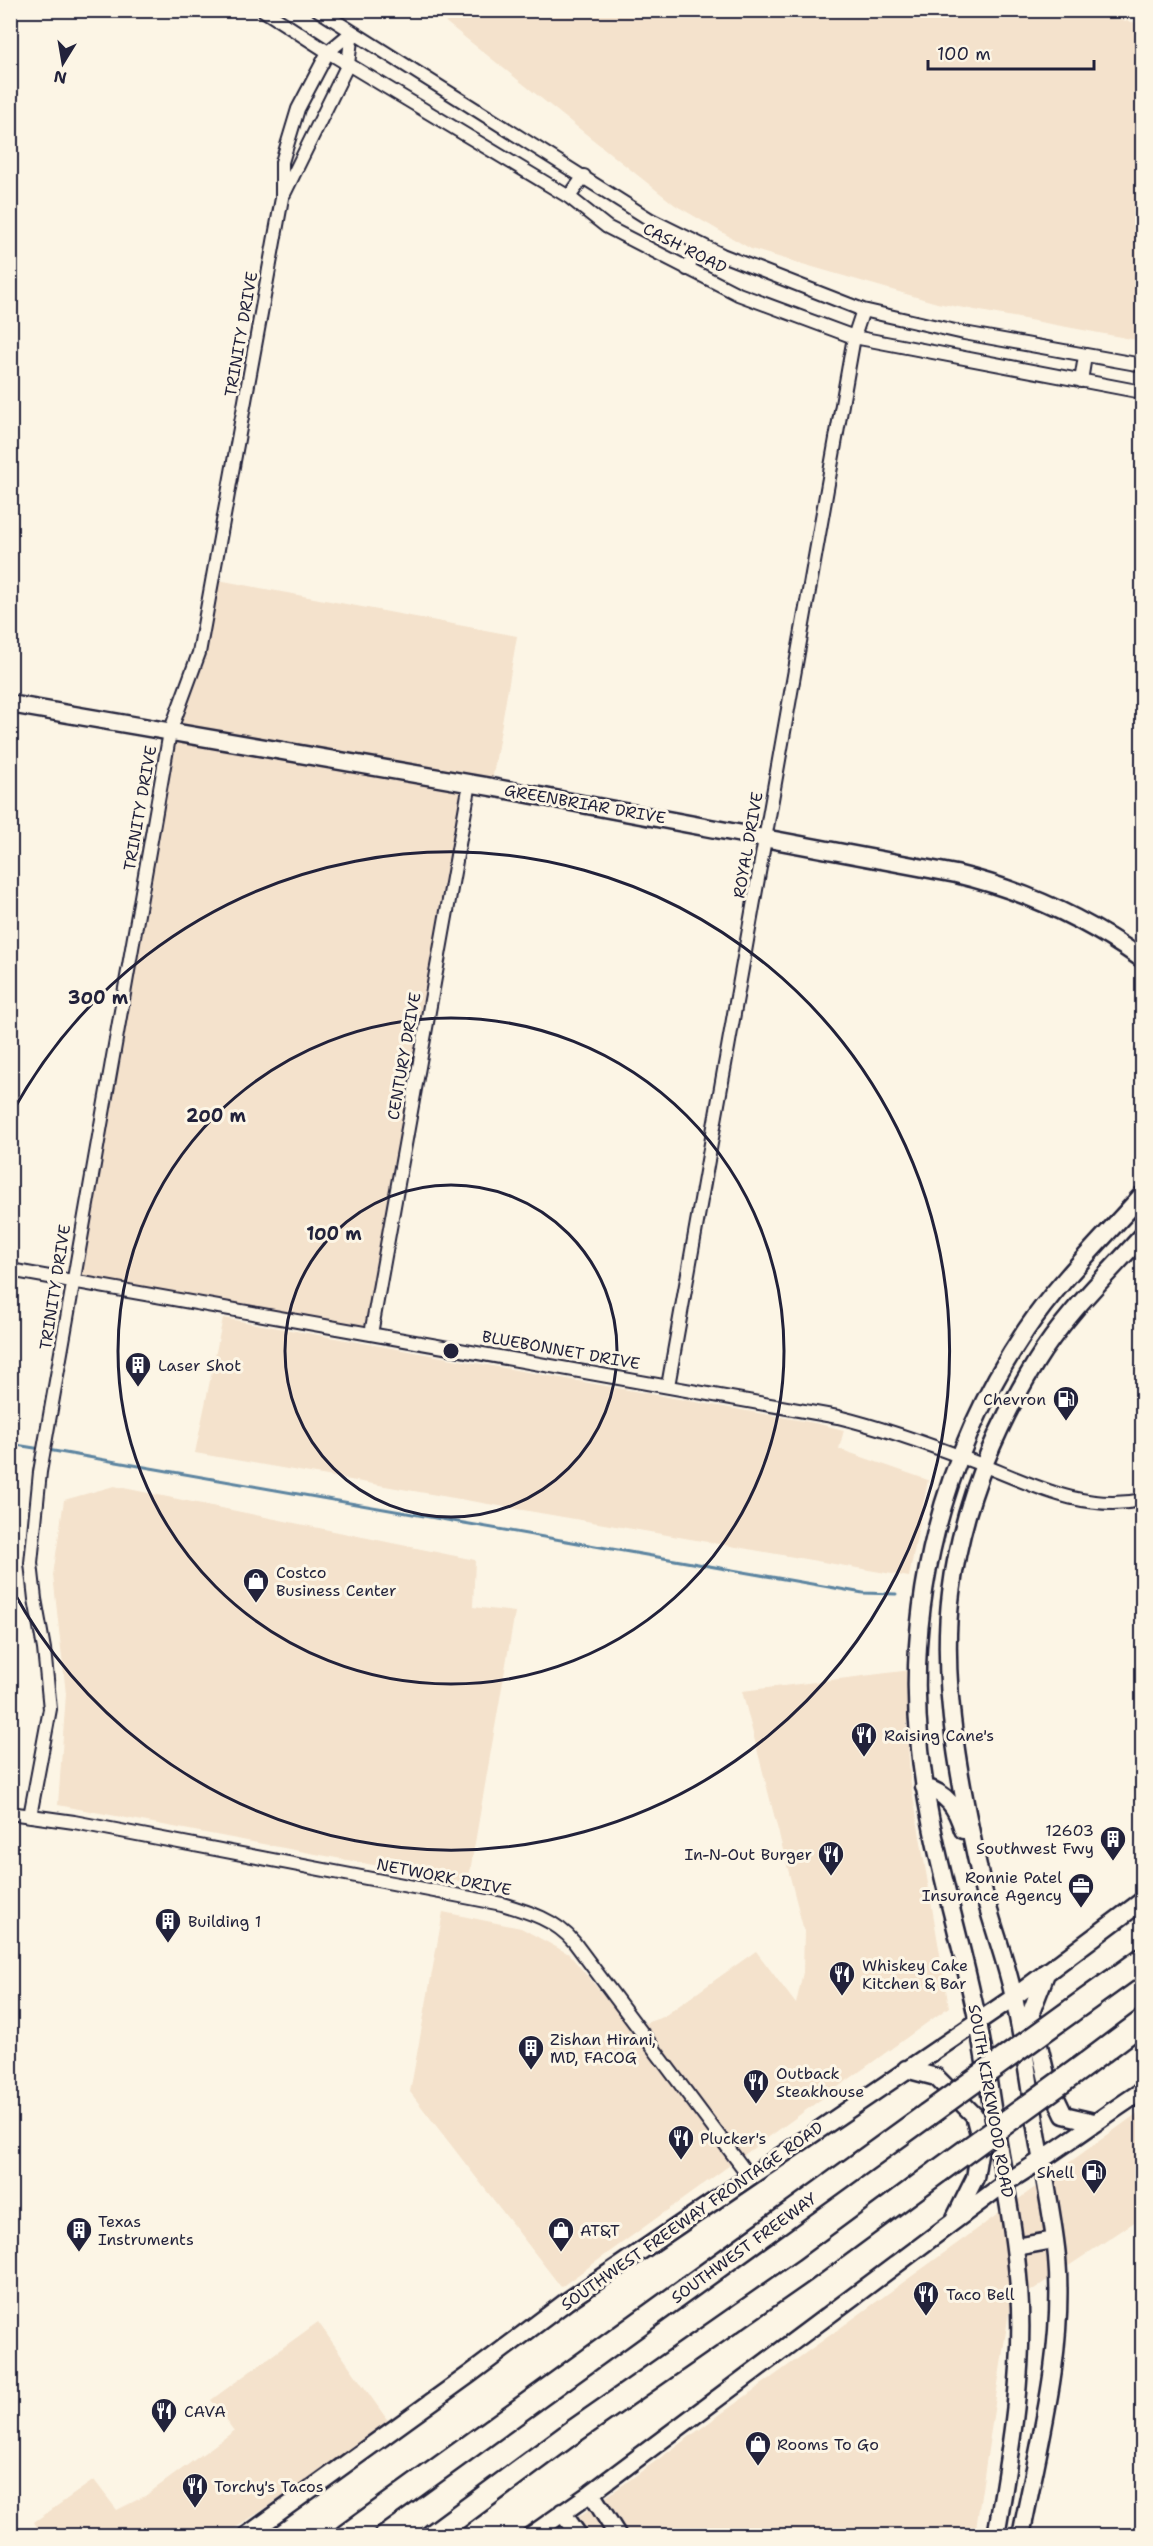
<svg xmlns="http://www.w3.org/2000/svg" width="1153" height="2546" font-family="'Shantell Sans',sans-serif">
  <style>
    .built { fill: #f4e2cc }
    .lines { fill: none; stroke-linecap: round; stroke-linejoin: round }
    .stream { stroke: #5c84a0; stroke-width: 3 }
    .street-casing { stroke: #22223b; stroke-width: 16 }
    .secondary-casing { stroke: #22223b; stroke-width: 21 }
    .highway-casing { stroke: #22223b; stroke-width: 27 }
    .street { stroke: #fcf5e5; stroke-width: 12 }
    .secondary { stroke: #fcf5e5; stroke-width: 16 }
    .highway { stroke: #fcf5e5; stroke-width: 22 }
    .highway-bridge-casing { stroke: #22223b; stroke-width: 27; stroke-linecap: butt }
    .highway-bridge { stroke: #fcf5e5; stroke-width: 22 }
    .ring { fill: none; stroke: #22223b; stroke-width: 3 }
    .labels { text-anchor: middle; dominant-baseline: central; stroke-width: 6; stroke-linejoin: round; paint-order: stroke }
    .street-label { font-size: 16px; fill: #22223b; stroke: #fcf5e5 }
    .poi-label { font-size: 16px; fill: #22223b; stroke: #fcf5e5; text-anchor: start }
    .centre { fill: #22223b; stroke: #fcf5e5; stroke-width: 3 }
    .ring-label { font-size: 18px; text-anchor: middle; font-weight: bold; fill: #22223b; stroke: #fcf5e5; stroke-width: 6; stroke-linejoin: round; paint-order: stroke }
  </style>
  <rect width="100%" height="100%" fill="#fcf5e5"/>
  <filter id="ink" filterUnits="userSpaceOnUse"><feTurbulence type="fractalNoise" baseFrequency=".0167" numOctaves="2"/><feDisplacementMap in="SourceGraphic" scale="12" xChannelSelector="R" yChannelSelector="G"/><feConvolveMatrix kernelMatrix="1 2 1 2 8 2 1 2 1" color-interpolation-filters="sRGB"/></filter>
  <g filter="url(#ink)">
    <!-- built -->
    <path class="built" d="M445 10H1112L1111 18 1142 24V341L937 303 751 249 675 205 443 20Z
      M213 579 517 636 491 787 470 783 371 1334 72 1281 170 732 192 676Z
      M223 1318 815 1423 844 1430 839 1449 928 1480 909 1577 195 1453Z
      M114 1486 475 1560 473 1607 515 1612 468 1883 58 1805 66 1694 53 1575 64 1500Z
      M911 1670 907 1723 910 1778 949 2007 561 2287 410 2092 443 1912 521 1928 569 1954 631 2028 663 2017 756 1951 796 2004 803 1972 804 1931 742 1691Z
      M1142 2110V2217L1010 2305 975 2535 552 2536Z
      M318 2322 391 2425 225 2535 32 2536 38 2529 34 2522 94 2480 117 2510 145 2496 234 2431 211 2400Z"/>
    <g class="lines">
      <!-- stream -->
      <path class="stream" d="M10 1444 41 1449
        M48 1450 863 1593 896 1594"/>
      <!-- street casing -->
      <g class="street-casing">
        <path id="street" d="M263 10 328 52 569 197 607 227 738 294 854 337 1142 392
          M318 10 651 220 722 255 863 310 964 333 1142 365
          M284 194 348 64 352 32
          M569 197 584 176
          M687 269 699 245
          M1081 381 1085 356
          M10 1270 838 1417C883 1428 928 1444 972 1461 1028 1482 1081 1513 1142 1500
          M371 1334 470 783
          M668 1386 854 337 863 310
          M10 1813 74 1822 502 1904C529 1912 556 1920 574 1942L749 2176
          M30 1816 50 1709 44 1649 35 1599 31 1563 40 1472 170 732 199 653 282 198V162L298 109 328 52 352 32"/>
      </g>
      <!-- secondary casing -->
      <g class="secondary-casing">
        <path id="secondary" d="M10 704 491 787 956 874C1023 890 1086 919 1142 959
          M924 1787C947 1793 957 1808 963 1830
          M1047 1971 1031 2012 1047 2079 1064 2115 1094 2122
          M906 2069 936 2077 974 2115 981 2141 975 2178 955 2218
          M1016 2247 1054 2240
          M591 2493 618 2536
          M562 2512 579 2536
          M246 2536 470 2374 566 2302 1014 1997 1142 1901
          M530 2536 591 2493 1005 2183C1052 2155 1096 2121 1142 2091
          M996 2536C1010 2454 1025 2371 1019 2288 1015 2233 1004 2180 995 2126 988 2084 983 2041 973 2000 955 1916 928 1834 920 1749 905 1601 943 1454 1026 1330 1059 1281 1103 1239 1142 1195
          M1021 2536C1039 2444 1065 2351 1057 2257 1053 2216 1044 2175 1037 2134 1030 2089 1024 2043 1014 1998 1007 1963 993 1928 984 1893 963 1800 939 1688 951 1593 961 1511 993 1432 1036 1362 1064 1316 1106 1276 1142 1236"/>
      </g>
      <!-- highway casing -->
      <g class="highway-casing">
        <path id="highway" d="M1071 2011 1142 1960
          M1086 2064 1142 2022
          M346 2536 927 2115
          M432 2536 570 2434 805 2270 939 2171"/>
      </g>
      <!-- street -->
      <use href="#street" class="street"/>
      <!-- secondary -->
      <use href="#secondary" class="secondary"/>
      <!-- highway -->
      <use href="#highway" class="highway"/>
      <!-- highway-bridge casing -->
      <g class="highway-bridge-casing">
        <path id="highway-bridge" d="M927 2115 1071 2011
          M939 2171 1086 2064"/>
      </g>
      <!-- highway-bridge -->
      <use href="#highway-bridge" class="highway-bridge"/>
    </g>
  </g>
  <!-- distance rings -->
  <g class="ring">
    <circle cx="451" cy="1351" r="166"/>
    <circle cx="451" cy="1351" r="333"/>
    <path d="M12 1113A499 499 0 1 1 12 1589"/>
  </g>
  <!-- icons -->
  <defs>
    <g id="building-pin" transform="scale(1.35)"><path d="M0 17L-7.5 6A9.5 9.5 0 1 1 7.5 6Z" fill="#22223b" stroke="#fcf5e5"/><path d="M-4-6H4V6H1V3H-1V6H-4ZM-2.5-4.3h1.7v1.8h-1.7ZM.8-4.3h1.7v1.8H.8ZM-2.5-1h1.7V.8h-1.7ZM.8-1h1.7V.8H.8Z" fill="#fff"/></g>
    <g id="fuel-pin" transform="scale(1.35)"><path d="M0 17L-7.5 6A9.5 9.5 0 1 1 7.5 6Z" fill="#22223b" stroke="#fcf5e5"/><path d="M-5.5-6h7V0h2V4h1.3V-2.5L3-4.5l.8-.8L6-3V5H2.5V1h-1V6h-7ZM-4.2-4.7v3.2H.2V-4.7Z" fill="#fff"/></g>
    <g id="shop-pin" transform="scale(1.35)"><path d="M0 17L-7.5 6A9.5 9.5 0 1 1 7.5 6Z" fill="#22223b" stroke="#fcf5e5"/><path d="M-5-2.5h2.3a2.7 3.5 0 0 1 5.4 0H5L5.5 6h-11ZM-1.5-2.5h3a1.5 2.3 0 0 0-3 0Z" fill="#fff"/></g>
    <g id="restaurant-pin" transform="scale(1.35)"><path d="M0 17L-7.5 6A9.5 9.5 0 1 1 7.5 6Z" fill="#22223b" stroke="#fcf5e5"/><path d="M-5-6h1v4h1v-4h1v4h1v-4h1v5L-1.5 .5V6h-2V.5L-5-1ZM5-6V6H3V1.5H1.5Q1.5-4 5-6Z" fill="#fff"/></g>
    <g id="office-pin" transform="scale(1.35)"><path d="M0 17L-7.5 6A9.5 9.5 0 1 1 7.5 6Z" fill="#22223b" stroke="#fcf5e5"/><path d="M-6-3h4V-5.5h4V-3h4V5H-6ZM-1-4.5V-3h2v-1.5ZM-6 0V1H6V0Z" fill="#fff"/></g>
  </defs>
  <g fill-rule="evenodd">
    <use href="#building-pin" x="138" y="1365"/>
    <use href="#fuel-pin" x="1066" y="1399"/>
    <use href="#shop-pin" x="256" y="1581"/>
    <use href="#restaurant-pin" x="864" y="1735"/>
    <use href="#building-pin" x="1113" y="1839"/>
    <use href="#restaurant-pin" x="831" y="1854"/>
    <use href="#office-pin" x="1081" y="1886"/>
    <use href="#building-pin" x="168" y="1921"/>
    <use href="#restaurant-pin" x="842" y="1974"/>
    <use href="#building-pin" x="531" y="2048"/>
    <use href="#restaurant-pin" x="756" y="2082"/>
    <use href="#restaurant-pin" x="681" y="2138"/>
    <use href="#fuel-pin" x="1094" y="2172"/>
    <use href="#building-pin" x="79" y="2230"/>
    <use href="#shop-pin" x="561" y="2230"/>
    <use href="#restaurant-pin" x="926" y="2294"/>
    <use href="#restaurant-pin" x="164" y="2411"/>
    <use href="#shop-pin" x="758" y="2444"/>
    <use href="#restaurant-pin" x="195" y="2486"/>
  </g>
  <g class="labels">
    <!-- street labels -->
    <g class="street-label">
      <text transform="translate(685 248) rotate(27)">CASH ROAD</text>
      <text transform="translate(241 334) rotate(-80)">TRINITY DRIVE</text>
      <text transform="translate(585 804) rotate(10)">GREENBRIAR DRIVE</text>
      <text transform="translate(140 808) rotate(-80)">TRINITY DRIVE</text>
      <text transform="translate(748 845) rotate(-80)">ROYAL DRIVE</text>
      <text transform="translate(404 1056) rotate(-80)">CENTURY DRIVE</text>
      <text transform="translate(55 1287) rotate(-81)">TRINITY DRIVE</text>
      <text transform="translate(561 1350) rotate(10)">BLUEBONNET DRIVE</text>
      <text transform="translate(444 1877) rotate(11)">NETWORK DRIVE</text>
      <text transform="translate(991 2101) rotate(80)">SOUTH KIRKWOOD ROAD</text>
      <text transform="translate(692 2216) rotate(-35)">SOUTHWEST FREEWAY FRONTAGE ROAD</text>
      <text transform="translate(744 2248) rotate(-36)">SOUTHWEST FREEWAY</text>
    </g>
    <!-- poi labels -->
    <g class="poi-label">
      <text x="158" y="1365">Laser Shot</text>
      <text x="1046" y="1399" text-anchor="end">Chevron</text>
      <text x="276" y="1572">Costco<tspan x="276" dy="18">Business Center</tspan></text>
      <text x="884" y="1735">Raising Cane's</text>
      <text x="1094" y="1830" text-anchor="end">12603<tspan x="1094" dy="18">Southwest Fwy</tspan></text>
      <text x="812" y="1854" text-anchor="end">In-N-Out Burger</text>
      <text x="1062" y="1877" text-anchor="end">Ronnie Patel<tspan x="1062" dy="18">Insurance Agency</tspan></text>
      <text x="188" y="1921">Building 1</text>
      <text x="862" y="1965">Whiskey Cake<tspan x="862" dy="18">Kitchen &amp; Bar</tspan></text>
      <text x="550" y="2039">Zishan Hirani,<tspan x="550" dy="18">MD, FACOG</tspan></text>
      <text x="776" y="2073">Outback<tspan x="776" dy="18">Steakhouse</tspan></text>
      <text x="700" y="2138">Plucker's</text>
      <text x="1074" y="2172" text-anchor="end">Shell</text>
      <text x="98" y="2221">Texas<tspan x="98" dy="18">Instruments</tspan></text>
      <text x="580" y="2230">AT&amp;T</text>
      <text x="946" y="2294">Taco Bell</text>
      <text x="184" y="2411">CAVA</text>
      <text x="777" y="2444">Rooms To Go</text>
      <text x="214" y="2486">Torchy's Tacos</text>
    </g>
  </g>
  <circle cx="451" cy="1351" r="9" class="centre"/>
  <g class="ring-label">
    <text x="98" y="1004">300 m</text>
    <text x="216" y="1122">200 m</text>
    <text x="334" y="1240">100 m</text>
  </g>
  <!-- margin -->
  <rect width="1153" height="2546" fill="none" stroke="#fcf5e5" stroke-width="36"/>
  <rect x="18" y="18" width="1117" height="2510" fill="none" stroke="#22223b" stroke-width="2" filter="url(#ink)"/>
  <!-- north arrow -->
  <g transform="translate(63 63) rotate(191)" stroke="#fcf5e5" stroke-width="4.5" paint-order="stroke">
  <path d="M0-4.5L10 22L0 15L-10 22Z" fill="#22223b"/>
  <text y="-9" font-size="16" font-weight="bold" text-anchor="middle" fill="#22223b">N</text>
  </g>
  <!-- scale -->
  <path d="M928 60v9h166v-9" fill="none" stroke="#22223b" stroke-width="3"/>
  <text x="937" y="60" font-size="18" fill="#22223b" stroke="#fcf5e5" stroke-width="4.5" paint-order="stroke">100 m</text>
</svg>
